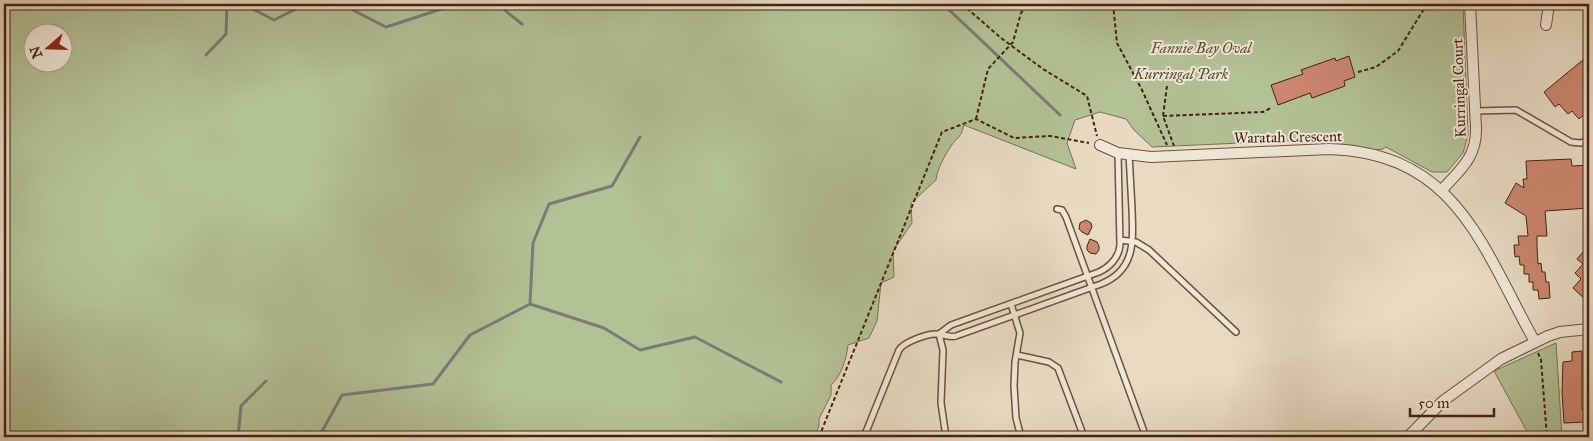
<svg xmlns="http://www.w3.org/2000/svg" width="1593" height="441" font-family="'IM FELL Great Primer',serif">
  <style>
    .green { fill: #b3c196; stroke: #7c7253; fill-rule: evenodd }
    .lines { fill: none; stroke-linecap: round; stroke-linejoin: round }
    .stream { stroke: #797d79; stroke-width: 3 }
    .building { fill: #cc8670; stroke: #442410 }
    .lane-casing { stroke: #6d523d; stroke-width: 8 }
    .street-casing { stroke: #6d523d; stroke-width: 12 }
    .path { stroke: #442410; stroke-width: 2; stroke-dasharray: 4 2.5; stroke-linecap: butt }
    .lane { stroke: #f1e8d8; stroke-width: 5 }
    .street { stroke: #f1e8d8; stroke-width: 10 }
    .labels { text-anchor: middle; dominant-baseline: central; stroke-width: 4; stroke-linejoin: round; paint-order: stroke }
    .park-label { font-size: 15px; font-style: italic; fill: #604b32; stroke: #f1e8d8 }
    .street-label { font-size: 15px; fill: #442410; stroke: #f1e8d8 }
  </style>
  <rect width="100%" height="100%" fill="#e9dbc3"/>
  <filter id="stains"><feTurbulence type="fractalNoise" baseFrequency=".004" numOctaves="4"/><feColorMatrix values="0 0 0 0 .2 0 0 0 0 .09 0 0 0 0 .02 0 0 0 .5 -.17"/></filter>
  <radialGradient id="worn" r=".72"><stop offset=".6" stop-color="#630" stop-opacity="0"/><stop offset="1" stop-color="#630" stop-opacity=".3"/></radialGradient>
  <!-- green -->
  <path class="green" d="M4 4H1463L1468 135 1463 153 1447 172H1432L1386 147 1383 149 1361 151 1332 143 1331 139 1152 147 1134 130 1126 119 1100 112 1075 120 1067 143 1076 169 964 125C961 138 958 136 951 146 945 155 937 169 936 180L911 203 912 223 893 251 894 277 881 283 877 321 869 338 848 345C847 357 841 377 831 385V395L819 419V426L814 437H4ZM32 32H62V62H32Z
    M1556 343 1562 437H1530L1494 371Z"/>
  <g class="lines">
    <!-- stream -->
    <path class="stream" d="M243 4 274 20 306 4
      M341 4 386 27 457 4
      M497 4 522 24
      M943 4 1060 115
      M206 55 226 34 227 4
      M530 304 533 243 549 204 612 186 640 137
      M238 437 241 406 266 381
      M319 437 342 395 433 384 470 335 530 304 604 328 640 350 695 337 781 382"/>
  </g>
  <!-- building -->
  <path class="building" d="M1589 55V110L1579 119 1572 111 1568 114 1559 104 1555 107 1544 92Z
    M1349 56 1355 77 1344 81 1345 86 1312 98 1310 93 1278 105 1271 85 1303 74 1301 70 1335 58 1336 61Z
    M1571 159 1572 166 1589 165V208L1545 211 1547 236H1537V246L1538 264 1541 263 1542 272H1545L1546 282H1549L1550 298 1539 299 1538 290H1533V282H1529V274H1524V265H1520L1519 256 1515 257 1514 245H1519L1518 236H1528L1526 216 1505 203 1516 183 1524 188 1523 179H1527L1526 161Z
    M1086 220 1091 223 1092 227 1088 235 1082 232 1079 229 1080 223Z
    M1090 239 1097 242 1099 246V250L1096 254 1090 253 1087 250V246Z
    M1589 245V303L1573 288 1581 279 1575 273 1583 264 1577 259Z
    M1582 351V410H1584L1585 422 1564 423 1562 392 1563 362 1572 361V352Z"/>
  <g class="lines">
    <!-- lane casing -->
    <g class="lane-casing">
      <path id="lane" d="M1475 111 1516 110 1571 142 1580 143 1589 141
        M1057 209 1062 210 1066 217 1146 437
        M1120 240 1136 242 1149 250 1236 332
        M1011 304 1020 333 1015 362 1014 386 1016 418 1021 437
        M939 334 951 325 1099 272C1110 267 1119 257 1120 245L1118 152
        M939 334 943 350 941 403 946 437
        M1017 355 1049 362 1058 368 1084 437
        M864 437 899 350C904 342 926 334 936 334 943 334 949 338 956 336L1101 284C1136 270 1133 241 1132 209 1131 191 1130 173 1129 154"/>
    </g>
    <!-- street casing -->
    <g class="street-casing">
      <path id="street" d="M1546 25 1549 4
        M1100 145 1118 153 1151 157 1329 149C1457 153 1482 247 1535 342
        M1442 190C1460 170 1477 157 1476 128L1470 4
        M1408 437 1443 401 1501 359 1548 336 1560 332 1589 329"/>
    </g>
    <!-- path -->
    <path class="path" d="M962 4 1001 38 1043 69 1087 96 1097 136
      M1113 4 1117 43 1142 90 1167 145
      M1358 72 1376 67 1398 51 1427 4
      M1167 86 1163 116 1174 146
      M1163 116 1263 112 1271 108
      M976 119 988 69 1013 42 1021 13 1028 4
      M1538 353 1541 360 1547 437
      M819 437 942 132 976 119 1014 138 1050 136 1089 143"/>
    <!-- lane -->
    <use href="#lane" class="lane"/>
    <!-- street -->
    <use href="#street" class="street"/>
  </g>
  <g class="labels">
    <!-- park labels -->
    <g class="park-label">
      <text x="1201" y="48">Fannie Bay Oval</text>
      <text x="1181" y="74">Kurringal Park</text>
    </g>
    <!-- street labels -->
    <g class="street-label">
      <text transform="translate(1459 88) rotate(-92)">Kurringal Court</text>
      <text transform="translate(1288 137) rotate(-1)">Waratah Crescent</text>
    </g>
  </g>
  <!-- margin -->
  <rect width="1593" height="441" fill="none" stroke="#e9dbc3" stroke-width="20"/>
  <rect x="5" y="5" width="1583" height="431" fill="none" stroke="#442410" stroke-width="2.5"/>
  <rect x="10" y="10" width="1573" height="421" fill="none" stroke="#442410"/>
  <!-- north arrow -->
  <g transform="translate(48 48) rotate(250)"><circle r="24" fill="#f1e8d8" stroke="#ac9a88"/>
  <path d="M0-4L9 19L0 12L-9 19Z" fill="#8f2418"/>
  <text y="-8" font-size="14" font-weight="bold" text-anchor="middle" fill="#442410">N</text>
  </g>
  <!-- scale -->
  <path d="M1410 408v8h84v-8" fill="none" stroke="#442410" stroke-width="2.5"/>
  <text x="1418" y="408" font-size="15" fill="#442410" stroke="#f1e8d8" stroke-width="4" paint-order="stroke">50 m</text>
  <rect width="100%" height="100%" filter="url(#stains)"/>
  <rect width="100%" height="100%" fill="url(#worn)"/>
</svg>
